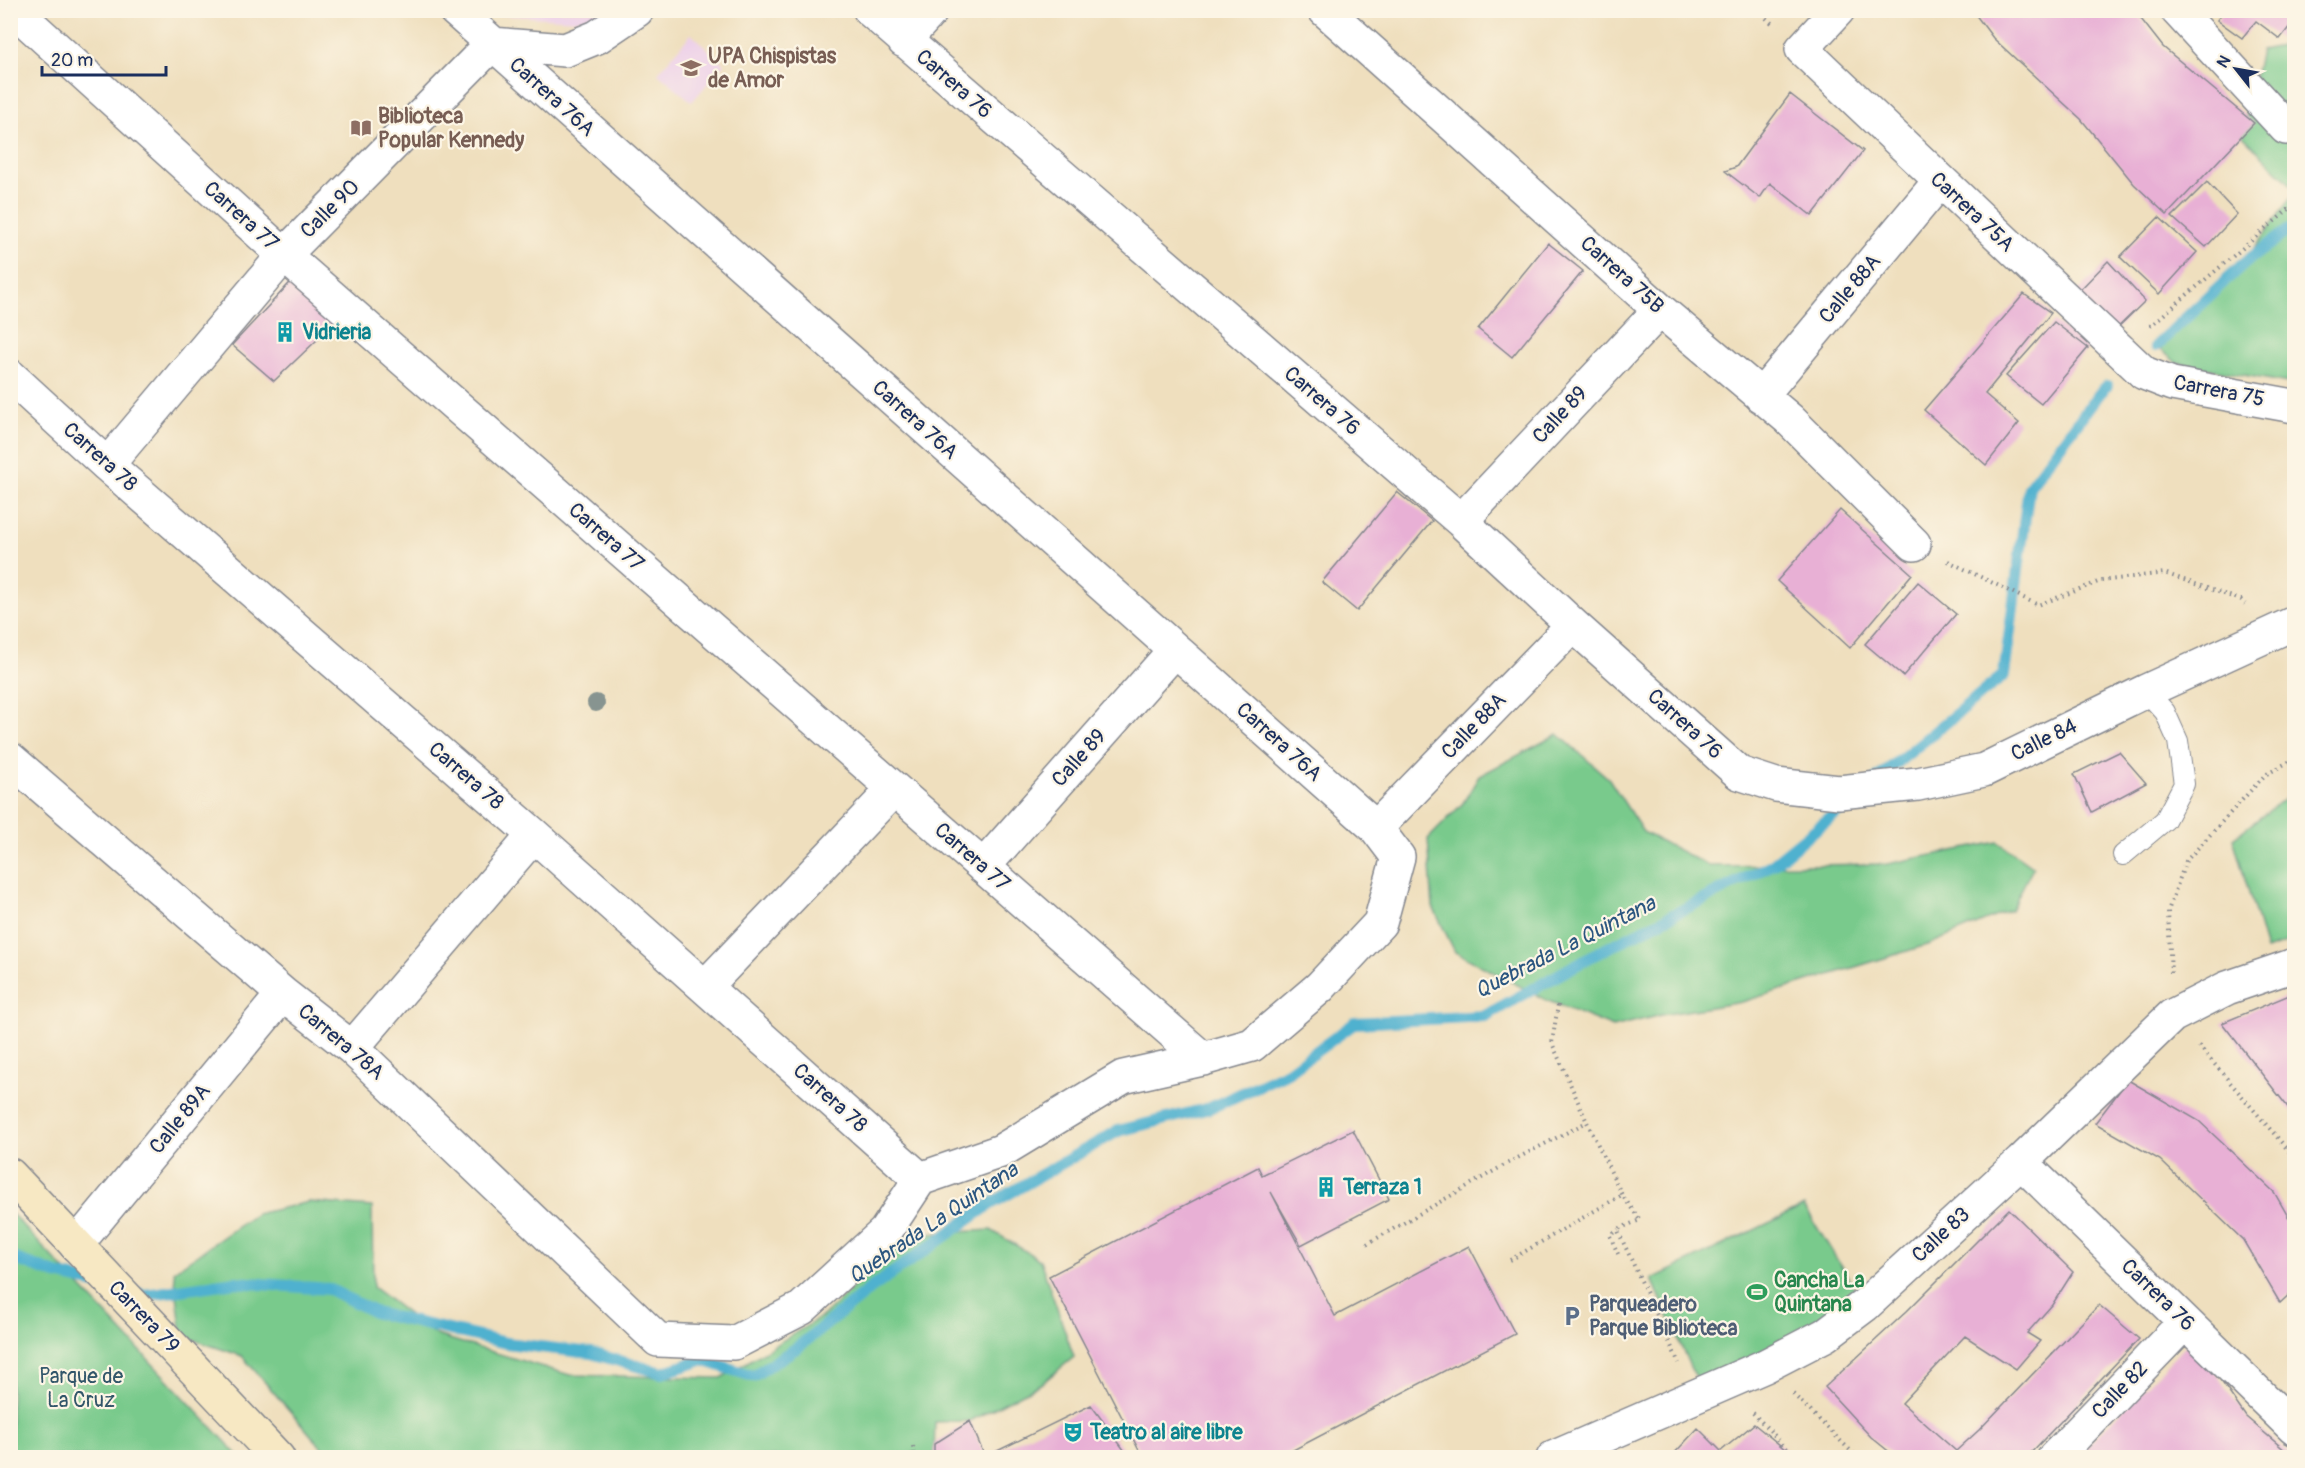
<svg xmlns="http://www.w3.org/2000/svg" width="2305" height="1468" font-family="Pangolin,sans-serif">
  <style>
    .built { fill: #edd0e9 }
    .green { fill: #79ca8c; stroke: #4a7c75; stroke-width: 1.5 }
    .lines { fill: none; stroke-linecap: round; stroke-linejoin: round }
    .stream { stroke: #50b1cf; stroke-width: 12 }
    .building { fill: #e8b0d5 }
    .lane-casing { stroke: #85878e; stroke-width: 22 }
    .street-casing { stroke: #85878e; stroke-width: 36 }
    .secondary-casing { stroke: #85878e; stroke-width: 36 }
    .path { stroke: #85878e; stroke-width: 4; stroke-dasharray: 1.5 4.5; stroke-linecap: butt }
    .lane { stroke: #fff; stroke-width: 20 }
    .street { stroke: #fff; stroke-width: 33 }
    .secondary { stroke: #f7e8c3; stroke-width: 33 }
    .tree { fill: #879490 }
    .labels { text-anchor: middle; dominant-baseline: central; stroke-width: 4.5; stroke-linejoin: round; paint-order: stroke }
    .education-label { font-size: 21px; font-weight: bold; fill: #785e54; stroke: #fcf5e5; text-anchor: start }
    .street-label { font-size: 21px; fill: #1b2f5e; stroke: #fcf5e5 }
    .culture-label { font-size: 21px; font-weight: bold; fill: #0d838f; stroke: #fcf5e5; text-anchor: start }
    .leisure-label { font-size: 21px; font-weight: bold; fill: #27864d; stroke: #fcf5e5; text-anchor: start }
    .service-label { font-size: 21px; font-weight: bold; fill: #4e5e75; stroke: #fcf5e5; text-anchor: start }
    .park-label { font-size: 21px; fill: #32566a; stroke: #fcf5e5 }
    .water-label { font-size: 22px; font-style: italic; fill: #2b5680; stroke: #fcf5e5 }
  </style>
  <rect width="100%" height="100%" fill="#fcf5e5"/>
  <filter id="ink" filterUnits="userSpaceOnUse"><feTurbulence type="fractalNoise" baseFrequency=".0167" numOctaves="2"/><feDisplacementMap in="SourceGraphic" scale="12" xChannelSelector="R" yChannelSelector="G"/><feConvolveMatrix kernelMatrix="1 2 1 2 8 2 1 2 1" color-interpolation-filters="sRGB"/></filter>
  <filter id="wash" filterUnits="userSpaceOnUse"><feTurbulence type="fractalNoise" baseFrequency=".008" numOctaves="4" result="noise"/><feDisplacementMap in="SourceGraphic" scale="24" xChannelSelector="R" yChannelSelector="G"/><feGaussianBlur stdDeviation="1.35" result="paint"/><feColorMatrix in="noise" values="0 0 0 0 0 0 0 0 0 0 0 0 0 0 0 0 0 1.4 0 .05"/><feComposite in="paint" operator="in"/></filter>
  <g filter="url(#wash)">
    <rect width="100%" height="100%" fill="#efdfbe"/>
    <!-- built -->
    <path class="built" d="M492 11H603L577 20 497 15Z
      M691 34 724 64 692 102 658 73Z"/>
    <!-- green -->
    <path class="green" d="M2294 31V188L2242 135 2261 50 2286 45Z
      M2294 193V384L2177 363 2156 346 2244 263Z
      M1558 734 1609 779 1643 832 1709 866 1887 864 1998 842 2033 867 2011 910 1930 944 1742 1002 1661 1015 1613 1027 1546 1000 1455 952 1433 907 1428 839 1463 803 1479 776Z
      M2294 792V940L2266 950 2233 838Z
      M309 1202 372 1207 373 1287 436 1335 570 1375 721 1378 823 1316 908 1235 991 1230 1040 1260 1074 1357 1042 1383 970 1421 935 1422 934 1457H330L242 1356 182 1336 174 1271 256 1214Z
      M1804 1206 1865 1305 1699 1381 1691 1369 1652 1279Z
      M11 1213 240 1457H11Z"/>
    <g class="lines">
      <!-- stream -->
      <path class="stream" d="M2156 346 2244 263 2294 226
        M1876 780 2004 675 2029 487 2100 393 2107 386
        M10 1257 56 1274 103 1285
        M132 1292 145 1295 235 1282 329 1289 376 1313 506 1343 591 1353 662 1373 702 1360 753 1376 798 1347 870 1289 989 1205 1118 1131 1210 1108 1288 1072 1355 1023 1485 1016 1592 956 1773 864 1853 799"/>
    </g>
    <g id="blocks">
      <!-- building -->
      <path class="building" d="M1972 10H2134L2163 47 2254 123 2167 215 2134 184 2081 119 1993 38Z
        M2224 10H2294V21L2280 39 2256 21 2242 38 2217 20Z
        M1790 94 1863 151 1812 216 1770 183 1760 198 1725 171 1736 167Z
        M2207 182 2237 214 2206 247 2172 217Z
        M2159 217 2197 252 2159 294 2120 257Z
        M1548 243 1583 271 1512 357 1478 329Z
        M2108 261 2145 301 2110 335 2073 297Z
        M301 271 340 318 274 381 232 345Z
        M2024 294 2051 313 1985 394 2019 423 1986 465 1924 410Z
        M2054 322 2088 348 2041 404 2006 376Z
        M1397 492 1432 521 1357 611 1322 582Z
        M1840 510 1912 574 1850 648 1777 581Z
        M1918 582 1956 614 1903 676 1865 644Z
        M2119 752 2146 783 2092 812 2074 774Z
        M2294 993V1115L2222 1023Z
        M2128 1080 2199 1121 2274 1192 2294 1227V1290L2280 1303 2243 1240 2160 1160 2095 1123Z
        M1353 1130 1389 1199 1301 1245 1271 1192 1335 1316 1469 1246 1515 1334 1278 1458H1143L1049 1276 1258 1167 1262 1175Z
        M2009 1209 2073 1272 2052 1305 2027 1333 2040 1341 2016 1369 1965 1336 1902 1403 1956 1451 1979 1430 2099 1305 2139 1339 2026 1458H1897L1871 1437 1825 1387 1907 1311Z
        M2192 1339 2246 1417 2294 1458H2076Z
        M1091 1405 1130 1458H934V1444L970 1421 985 1457Z
        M1754 1424 1796 1458H1670L1698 1428 1721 1451Z"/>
    </g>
  </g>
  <g filter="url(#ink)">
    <use href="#blocks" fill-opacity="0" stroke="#85878e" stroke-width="1.5"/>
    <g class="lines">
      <!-- lane casing -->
      <g class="lane-casing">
        <path id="lane" d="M2123 855 2165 820 2184 784 2178 741 2165 712 2146 691"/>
      </g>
      <!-- street casing -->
      <g class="street-casing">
        <path id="street" d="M14 10 284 255 1203 1059
          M870 10 1461 521 1573 625 1739 773 1776 785 1839 792 1918 784 1984 770 2146 691 2294 623
          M1325 10 1660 310 1789 419 1914 544
          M1838 10 1802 49 2144 373 2172 384 2294 406
          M2177 10 2286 128
          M904 41 932 10
          M10 376 107 465 534 835 920 1179
          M1761 396 1940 181
          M107 465 284 255 492 44 565 50 597 37 637 10
          M1461 521 1660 310
          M10 759 283 994 352 1048 658 1340 734 1343 802 1308 885 1232 920 1179 1001 1151 1123 1077 1203 1059 1252 1045 1320 987 1380 923 1398 857 1376 828 455 10
          M1376 828 1573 625
          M983 867 1175 650
          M705 987 894 789
          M352 1048 534 835
          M2021 1162 2294 1428
          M76 1245 283 994
          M1553 1458 1765 1366 1825 1335 1865 1305 2021 1162 2172 1016 2227 988 2294 965
          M2054 1458 2185 1322"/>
      </g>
      <!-- secondary casing -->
      <g class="secondary-casing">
        <path id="secondary" d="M10 1175 278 1458"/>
      </g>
      <!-- path -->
      <path class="path" d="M1757 10 1774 25
        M2150 326 2294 205
        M1948 561 2038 605 2101 581 2164 573 2241 600 2245 604
        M2171 973 2168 911 2186 861 2265 775 2294 759
        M1558 1005 1552 1043 1587 1122
        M2199 1046 2294 1157
        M1367 1244 1506 1164 1587 1122 1622 1195 1640 1220 1618 1229 1619 1233 1679 1363
        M1618 1254 1610 1236 1618 1229
        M1510 1260 1622 1195
        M1793 1394 1858 1458
        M1753 1413 1796 1458
        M913 1446 914 1458"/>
      <!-- lane -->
      <use href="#lane" class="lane"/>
      <!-- street -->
      <use href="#street" class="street"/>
      <!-- secondary -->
      <use href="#secondary" class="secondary"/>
    </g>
    <!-- trees -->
    <circle class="tree" cx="596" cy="703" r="9"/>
  </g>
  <!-- icons -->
  <defs>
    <g id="school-bare" transform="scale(1.62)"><path d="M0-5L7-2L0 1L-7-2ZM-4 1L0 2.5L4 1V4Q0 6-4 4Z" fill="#8d6e63" stroke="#fcf5e5" stroke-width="2.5" paint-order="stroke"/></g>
    <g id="library-bare" transform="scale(1.62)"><path d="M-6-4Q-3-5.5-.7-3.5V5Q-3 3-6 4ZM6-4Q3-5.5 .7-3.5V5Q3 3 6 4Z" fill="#8d6e63" stroke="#fcf5e5" stroke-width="2.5" paint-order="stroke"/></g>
    <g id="building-bare" transform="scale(1.62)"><path d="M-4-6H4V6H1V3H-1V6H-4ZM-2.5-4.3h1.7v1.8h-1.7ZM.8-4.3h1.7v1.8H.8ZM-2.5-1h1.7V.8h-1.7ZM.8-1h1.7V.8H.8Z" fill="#0f9aa8" stroke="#fcf5e5" stroke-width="2.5" paint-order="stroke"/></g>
    <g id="stadium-bare" transform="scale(1.62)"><path d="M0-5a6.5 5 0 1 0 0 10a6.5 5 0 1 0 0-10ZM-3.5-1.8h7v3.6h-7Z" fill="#2e9e5b" stroke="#fcf5e5" stroke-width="2.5" paint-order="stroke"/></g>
    <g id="parking-bare" transform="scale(1.62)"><path d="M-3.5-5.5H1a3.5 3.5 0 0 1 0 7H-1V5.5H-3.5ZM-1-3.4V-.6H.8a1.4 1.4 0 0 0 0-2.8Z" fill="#5c6f8a" stroke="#fcf5e5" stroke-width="2.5" paint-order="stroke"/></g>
    <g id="theatre-bare" transform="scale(1.62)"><path d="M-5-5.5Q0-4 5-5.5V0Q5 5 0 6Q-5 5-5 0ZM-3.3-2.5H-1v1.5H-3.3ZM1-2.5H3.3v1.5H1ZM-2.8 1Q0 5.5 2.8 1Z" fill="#0f9aa8" stroke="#fcf5e5" stroke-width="2.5" paint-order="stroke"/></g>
  </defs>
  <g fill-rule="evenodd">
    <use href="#school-bare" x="691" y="68"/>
    <use href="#library-bare" x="361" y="128"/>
    <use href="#building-bare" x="285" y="332"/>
    <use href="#building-bare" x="1326" y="1187"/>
    <use href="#stadium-bare" x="1757" y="1292"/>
    <use href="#parking-bare" x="1572" y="1316"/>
    <use href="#theatre-bare" x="1073" y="1432"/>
  </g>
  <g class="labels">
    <!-- education labels -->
    <g class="education-label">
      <text x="708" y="56">UPA Chispistas<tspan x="708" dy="24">de Amor</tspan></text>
      <text x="378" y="116">Biblioteca<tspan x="378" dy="24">Popular Kennedy</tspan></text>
    </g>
    <!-- street labels -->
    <g class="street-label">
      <text transform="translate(954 84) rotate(41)">Carrera 76</text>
      <text transform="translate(552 97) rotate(42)">Carrera 76A</text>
      <text transform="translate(330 209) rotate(-45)">Calle 90</text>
      <text transform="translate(1972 212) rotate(43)">Carrera 75A</text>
      <text transform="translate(241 216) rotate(42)">Carrera 77</text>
      <text transform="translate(1622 275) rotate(42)">Carrera 75B</text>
      <text transform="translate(1850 289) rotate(-50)">Calle 88A</text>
      <text transform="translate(2219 391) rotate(11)">Carrera 75</text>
      <text transform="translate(1322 401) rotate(41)">Carrera 76</text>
      <text transform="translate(1560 415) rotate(-47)">Calle 89</text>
      <text transform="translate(915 420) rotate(42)">Carrera 76A</text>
      <text transform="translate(100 457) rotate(42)">Carrera 78</text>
      <text transform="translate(606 537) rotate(41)">Carrera 77</text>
      <text transform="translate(1685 724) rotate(42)">Carrera 76</text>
      <text transform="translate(1474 726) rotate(-46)">Calle 88A</text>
      <text transform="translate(2044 740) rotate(-26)">Calle 84</text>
      <text transform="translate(1279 742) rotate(42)">Carrera 76A</text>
      <text transform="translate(1079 758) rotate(-48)">Calle 89</text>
      <text transform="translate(466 776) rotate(41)">Carrera 78</text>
      <text transform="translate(972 857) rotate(41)">Carrera 77</text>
      <text transform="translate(341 1042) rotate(40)">Carrera 78A</text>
      <text transform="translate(830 1098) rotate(42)">Carrera 78</text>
      <text transform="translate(180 1119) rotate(-51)">Calle 89A</text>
      <text transform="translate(1941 1235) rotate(-43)">Calle 83</text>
      <text transform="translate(2158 1295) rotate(44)">Carrera 76</text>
      <text transform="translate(144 1317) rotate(46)">Carrera 79</text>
      <text transform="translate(2120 1390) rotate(-46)">Calle 82</text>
    </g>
    <!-- culture labels -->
    <g class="culture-label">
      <text x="302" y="332">Vidrieria</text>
      <text x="1343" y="1187">Terraza 1</text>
      <text x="1090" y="1432">Teatro al aire libre</text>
    </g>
    <!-- leisure labels -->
    <g class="leisure-label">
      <text x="1774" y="1280">Cancha La<tspan x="1774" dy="24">Quintana</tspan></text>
    </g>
    <!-- service labels -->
    <g class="service-label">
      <text x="1589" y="1304">Parqueadero<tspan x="1589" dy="24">Parque Biblioteca</tspan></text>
    </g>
    <!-- park labels -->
    <g class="park-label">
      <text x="81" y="1376">Parque de<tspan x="81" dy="24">La Cruz</tspan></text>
    </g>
    <!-- water labels -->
    <g class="water-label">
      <text transform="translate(1565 947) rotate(-27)">Quebrada La Quintana</text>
      <text transform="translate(933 1223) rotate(-34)">Quebrada La Quintana</text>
    </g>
  </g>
  <!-- margin -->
  <rect width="2305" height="1468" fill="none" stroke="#fcf5e5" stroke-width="36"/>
  <!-- north arrow -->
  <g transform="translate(2236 69) rotate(301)" stroke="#fcf5e5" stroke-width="4.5" paint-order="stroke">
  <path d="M0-4.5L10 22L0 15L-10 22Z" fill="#1b2f5e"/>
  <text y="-9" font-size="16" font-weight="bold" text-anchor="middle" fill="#1b2f5e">N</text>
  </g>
  <!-- scale -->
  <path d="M42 66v9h124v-9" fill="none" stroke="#1b2f5e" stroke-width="3"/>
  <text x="51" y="66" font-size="18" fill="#1b2f5e" stroke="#fcf5e5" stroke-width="4.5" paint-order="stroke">20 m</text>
</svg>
